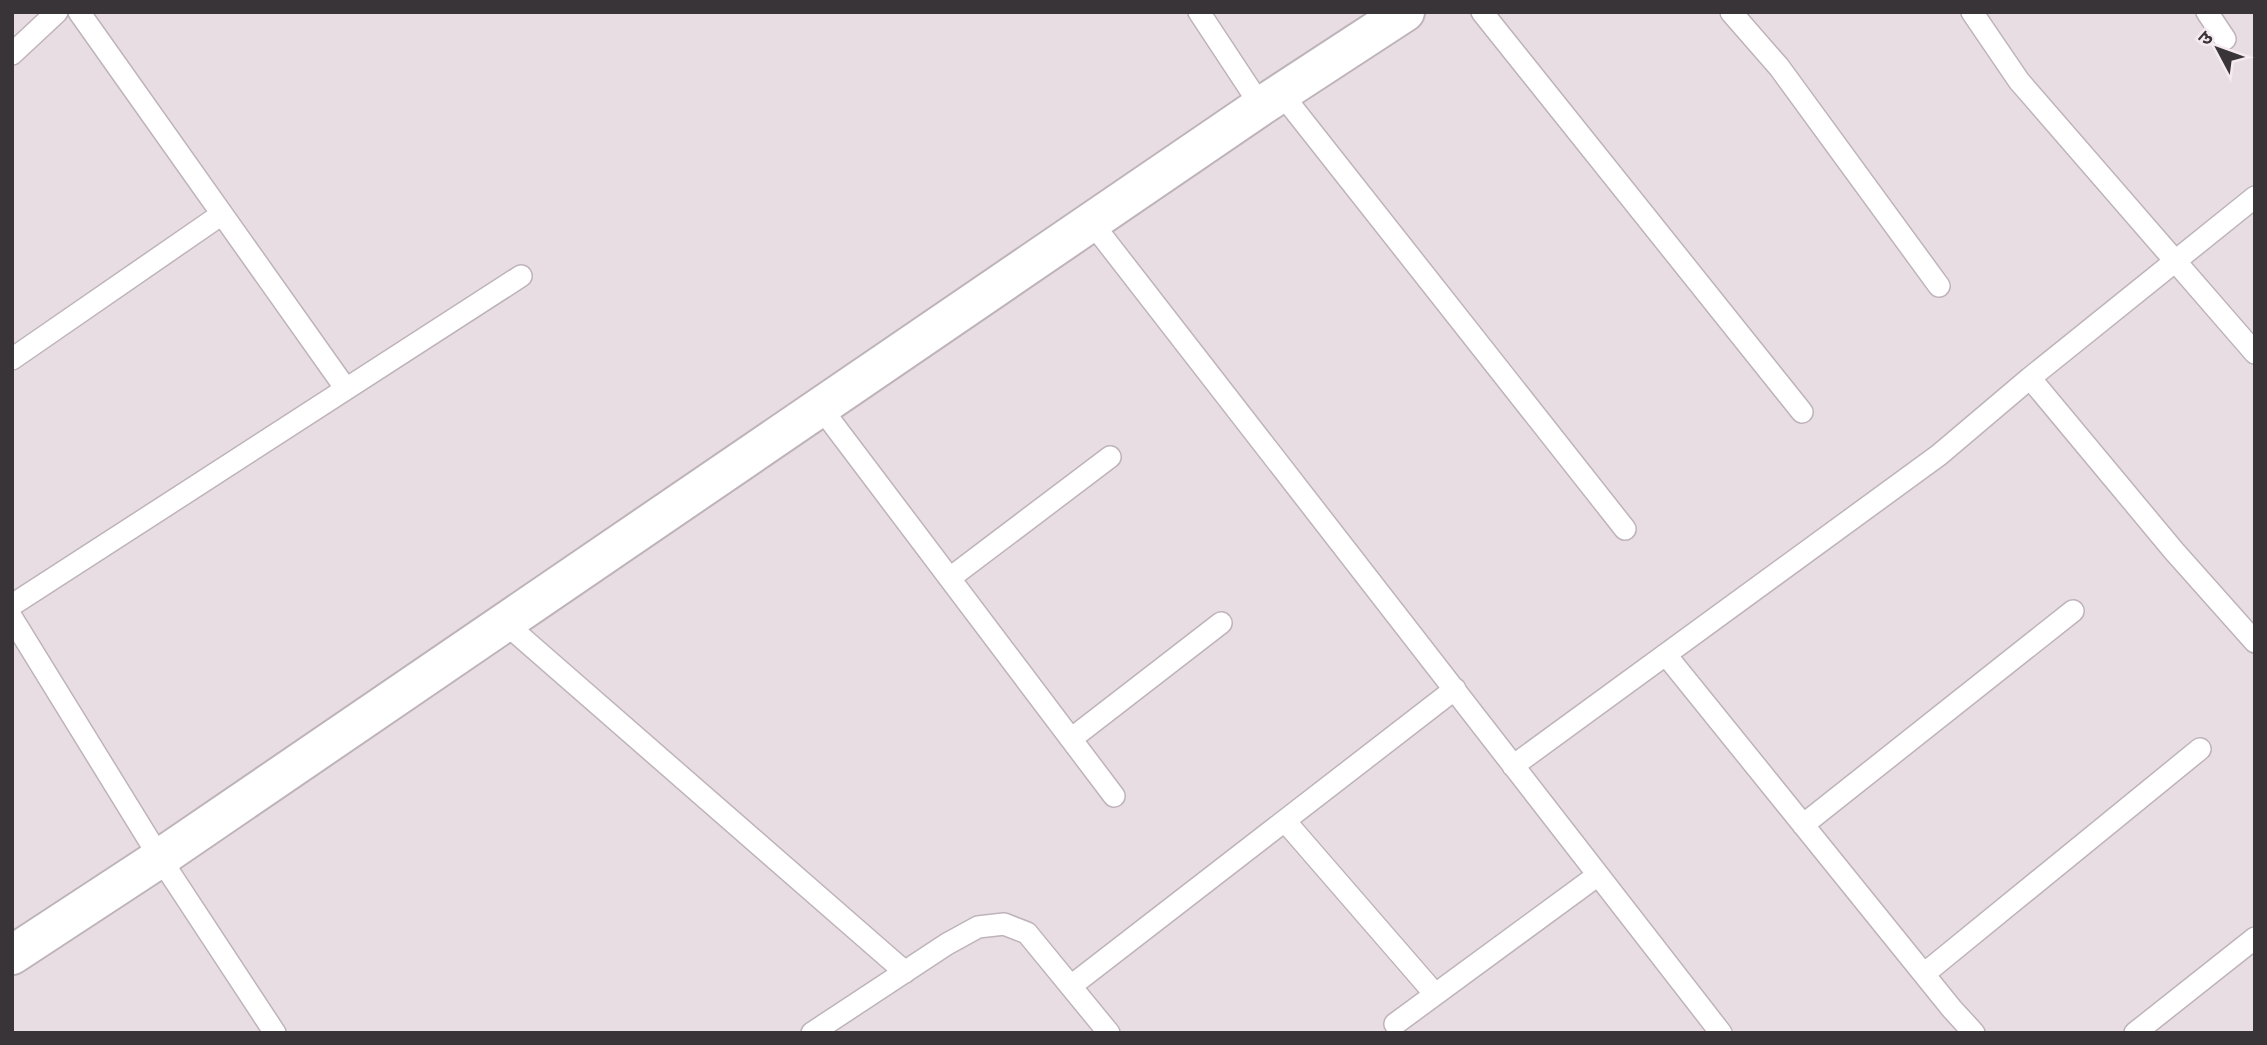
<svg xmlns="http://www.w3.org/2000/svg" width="2267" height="1045" font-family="Rubik,'Noto Sans Devanagari',sans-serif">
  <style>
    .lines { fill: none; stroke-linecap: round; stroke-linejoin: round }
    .lane-casing { stroke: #beb3ba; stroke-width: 24 }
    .street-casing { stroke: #beb3ba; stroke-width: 42 }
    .lane { stroke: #fff; stroke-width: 21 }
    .street { stroke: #fff; stroke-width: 38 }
  </style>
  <rect width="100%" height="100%" fill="#e9dde4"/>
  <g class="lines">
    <!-- lane casing -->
    <g class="lane-casing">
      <path id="lane" d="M79 12 346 389
        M1199 12 1261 106
        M1482 12 1802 412
        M1731 12 1779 67 1939 286
        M1972 12 2019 81 2255 353
        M2207 12 2225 39
        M12 54 57 12
        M1281 93 1625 529
        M1092 223 1721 1033
        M12 359 222 214
        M2030 378 2174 551 2255 642
        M821 408 1114 796
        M950 578 1110 457
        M12 605 521 276
        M12 618 160 858 275 1033
        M505 623 905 972
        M1666 655 1952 1009 1974 1033
        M1071 739 1221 623
        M1513 766 1939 455 2030 378 2255 197
        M1285 821 1435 994
        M1803 825 2073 611
        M1924 974 2200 749
        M1071 986 1455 689
        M1395 1024 1598 875
        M812 1033 947 944 978 927 1004 924 1027 933 1109 1033
        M2135 1033 2255 938"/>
    </g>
    <!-- street casing -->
    <g class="street-casing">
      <path id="street" d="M12 955 160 858 1261 106 1405 12"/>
    </g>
    <!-- lane -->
    <use href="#lane" class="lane"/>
    <!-- street -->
    <use href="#street" class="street"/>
  </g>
  <!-- border -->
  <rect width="2267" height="1045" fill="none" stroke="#393437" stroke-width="28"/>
  <!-- north arrow -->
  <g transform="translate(2218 49) rotate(311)" stroke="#f6eaf1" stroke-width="5" paint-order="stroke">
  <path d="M0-5L12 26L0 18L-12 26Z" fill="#393437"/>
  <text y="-10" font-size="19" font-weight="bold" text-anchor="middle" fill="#393437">उ</text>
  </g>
</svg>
